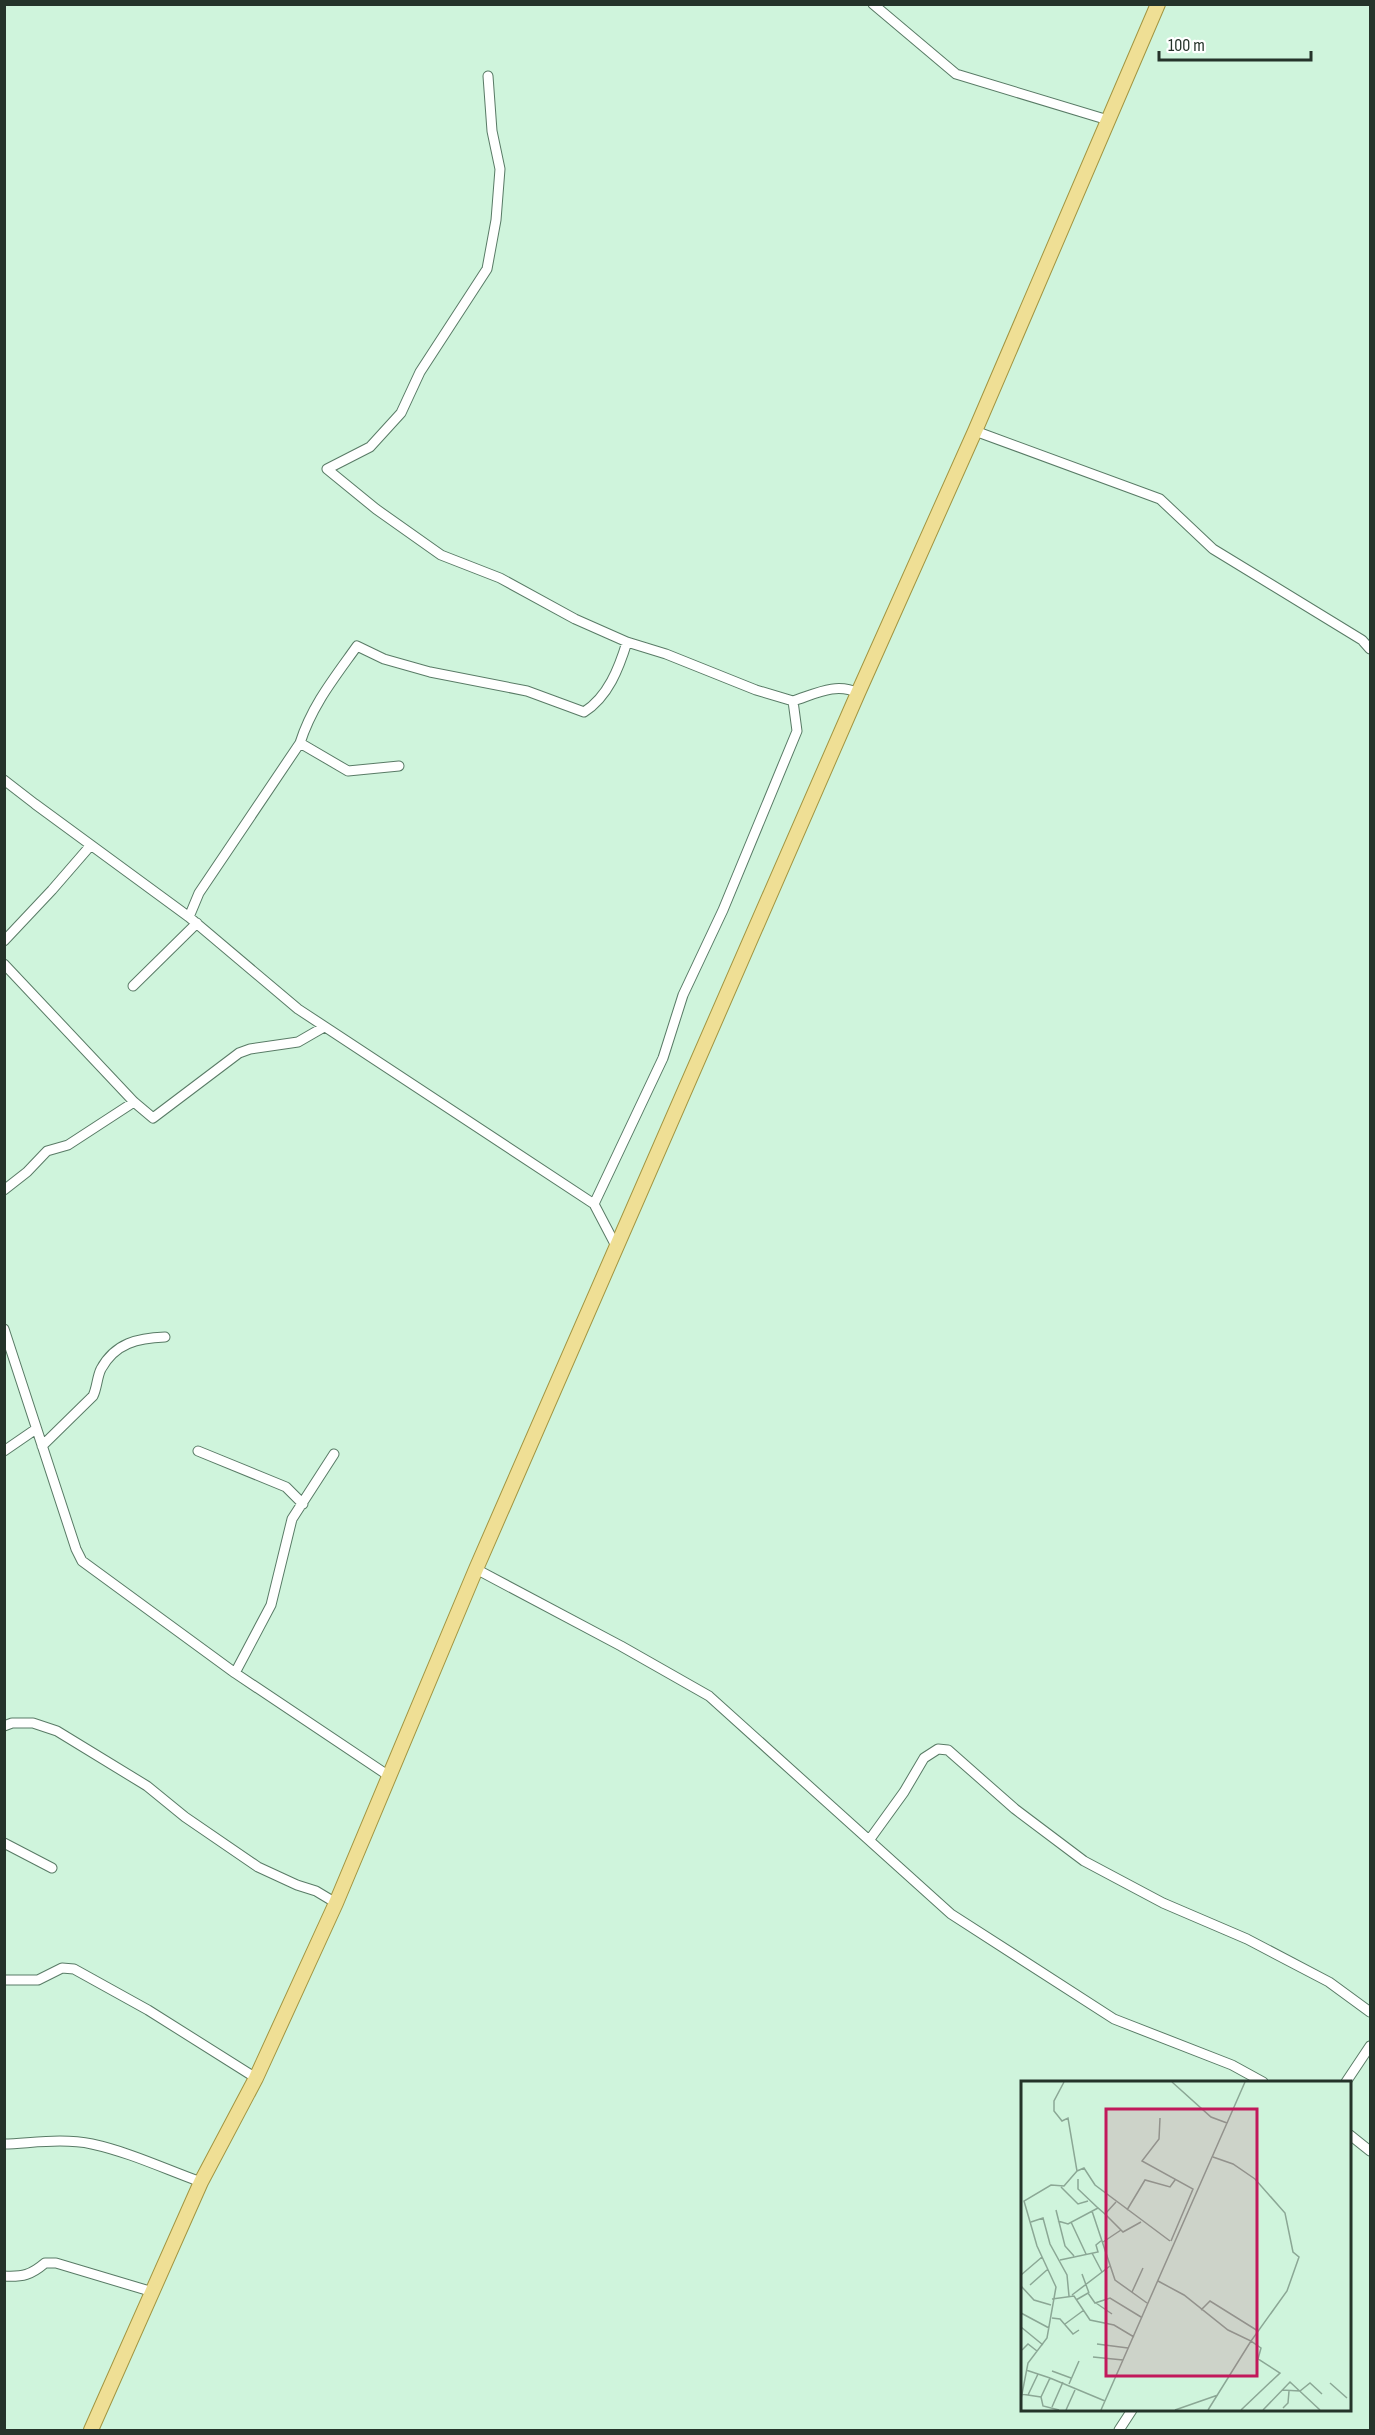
<svg xmlns="http://www.w3.org/2000/svg" width="1375" height="2435" font-family="'Sofia Sans Condensed',sans-serif">
  <style>
    .lines { fill: none; stroke-linecap: round; stroke-linejoin: round }
    .minor-casing { stroke: #597b66; stroke-width: 11 }
    .primary-casing { stroke: #a29541; stroke-width: 16 }
    .minor { stroke: #fff; stroke-width: 9 }
    .primary { stroke: #efdf95; stroke-width: 14 }
    .inset-road { fill: none; stroke: #8ba795; stroke-width: 1.5 }
    .view { fill: #c2185b; fill-opacity: 0.15; stroke: #c2185b; stroke-width: 3 }
    .inset-edge { fill: none; stroke: #25332a; stroke-width: 3 }
  </style>
  <rect width="100%" height="100%" fill="#cff4dc"/>
  <g class="lines">
    <!-- minor casing -->
    <g class="minor-casing">
      <path id="minor" d="M873 4 956 74 1108 120
        M488 76 492 131 500 169 496 220 487 269 420 372 401 413 370 447 327 469 376 509 441 555 500 578 575 619 627 642 666 654 756 690 793 701 797 731 723 910 683 995 663 1058 594 1204
        M975 431 1160 499 1213 549 1362 640 1370 649
        M793 701C815 694 836 682 858 693
        M300 743 348 771 399 766
        M4 780 35 804 189 917 298 1009 594 1204 616 1246
        M189 917 199 893 300 743C312 705 335 677 357 646L384 659 430 672 527 691 584 712C608 697 619 668 627 642
        M4 941 52 890 91 845
        M4 964 134 1102 153 1118 239 1053 250 1049 298 1042 324 1027
        M133 986 197 923
        M4 1190 27 1172 47 1151 68 1145 134 1102
        M4 1329 76 1549 82 1561 235 1673 389 1776
        M42 1446 93 1396C97 1388 97 1377 101 1369 115 1343 138 1338 165 1337
        M4 1451 36 1429
        M198 1451 286 1487 303 1504
        M476 1569 621 1646 709 1696 951 1914 1114 2019 1232 2065 1263 2082
        M235 1673 271 1605 292 1519 334 1454
        M4 1726 12 1723H33L57 1731 147 1786 185 1817 258 1867 297 1885 316 1891 336 1903
        M870 1839 904 1792 924 1758 938 1749 948 1750 1015 1809 1084 1861 1163 1903 1247 1939 1329 1982 1370 2012
        M4 1843 52 1868
        M4 1980H38L62 1968 74 1969 148 2010 256 2078
        M1346 2082 1370 2046
        M1350 2135 1370 2151
        M4 2144C33 2143 63 2138 92 2144 129 2152 165 2169 201 2182
        M4 2276C23 2277 31 2275 45 2263H56L153 2292
        M1119 2430 1132 2410"/>
    </g>
    <!-- primary casing -->
    <g class="primary-casing">
      <path id="primary" d="M91 2430 201 2182 256 2078 336 1903 476 1569 858 693 975 431 1158 4"/>
    </g>
    <!-- minor -->
    <use href="#minor" class="minor"/>
    <!-- primary -->
    <use href="#primary" class="primary"/>
  </g>
  <!-- overview -->
  <g transform="translate(1021 2081)">
    <rect width="330" height="330" fill="#cff4dc"/>
    <path class="inset-road" d="M151 1 190 36 206 42M139 37 138 58 121 80 172 108 150 160M192 76 212 83 234 98 264 132 272 171 278 176 266 210 230 260 240 267 237 278 259 292 220 329M56 90 63 87 74 104 149 160M57 98V108L77 127M40 106 57 123 67 120M35 129 44 165 53 175M106 129 124 99 149 106 154 99M71 130 94 199 126 222M84 133 102 151 120 141M37 140 47 143 77 127 84 133 95 121M10 141 22 137 29 163 46 194 48 215M50 141 65 173M82 161 100 149M71 172 81 191M39 179 77 171 75 164 81 159M61 193 68 212M0 194 21 176M137 200 163 214 207 249 230 260 187 329M9 204 27 188M0 205 13 219 30 224M111 211 122 187M51 214 89 185M31 218 53 215 69 239 93 244 113 256M55 219 67 212 74 222 89 217 120 236M75 222 91 233M180 229 189 220 237 250M0 232 28 247M31 237 39 238 52 253 58 249M44 243 63 229M0 246 22 264M76 263 107 267M1 269 7 263 16 270M72 276 102 279M5 289 29 297M31 290 50 297M309 302 326 317M48 303 58 280M261 309 279 310 289 302 301 313M0 313 20 316M7 314 17 293M0 318 7 282 26 257 35 206 16 165 3 120 30 104 43 105 56 90 47 37 41 40 33 30V20L43 1M31 326 42 301M262 327 267 322 268 310M38 329 22 325 20 316 29 297 84 320M45 329 54 309M80 329 224 1M154 329 197 314M242 329 269 301 299 329"/>
    <path class="view" d="M85 28H236V295H85Z"/>
    <rect width="330" height="330" class="inset-edge"/>
  </g>
  <!-- border -->
  <rect width="1375" height="2435" fill="none" stroke="#25332a" stroke-width="12"/>
  <!-- scale -->
  <path d="M1159 51v9h152v-9" fill="none" stroke="#25332a" stroke-width="3"/>
  <text x="1168" y="51" font-size="18" fill="#25332a" stroke="#ffffff" stroke-width="4.5" paint-order="stroke">100 m</text>
</svg>
